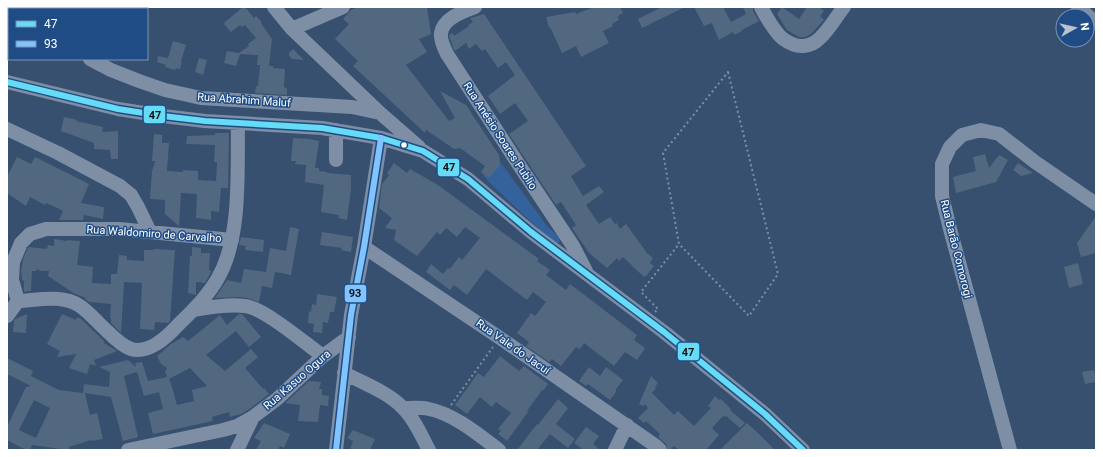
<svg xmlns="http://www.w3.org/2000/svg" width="1103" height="457" font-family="Roboto,sans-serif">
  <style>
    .green { fill: #34629d }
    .building { fill: #526780; fill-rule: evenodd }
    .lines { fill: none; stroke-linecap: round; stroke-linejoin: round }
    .path { stroke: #7e8fa5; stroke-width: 2; stroke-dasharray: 2 3; stroke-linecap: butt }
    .minor { stroke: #7e8fa5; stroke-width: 14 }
    .bus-1-casing { stroke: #204c86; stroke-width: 9 }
    .bus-2-casing { stroke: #204c86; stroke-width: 9 }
    .bus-1 { stroke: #66dbf5; stroke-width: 6 }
    .bus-2 { stroke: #80c4ff; stroke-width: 6 }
    .bus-dot { fill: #fff; stroke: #204c86; stroke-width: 1.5 }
    .labels { text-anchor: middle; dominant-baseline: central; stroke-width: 3; stroke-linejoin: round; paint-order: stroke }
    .street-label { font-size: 11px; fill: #fff; stroke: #204c86 }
    .line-badge { stroke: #204c86; stroke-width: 1.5 }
    .pale-badge-label { font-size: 11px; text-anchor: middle; font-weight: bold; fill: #111 }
  </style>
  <rect width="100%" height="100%" fill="#37506f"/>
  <!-- green -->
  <path class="green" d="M496 156 547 226 559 237 560 242 553 243 491 184 483 175Z"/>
  <!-- building -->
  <path class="building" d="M243 7H245L254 18 256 16 262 22 261 23 272 39 269 66H273V68L285 69 284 87 287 88V95L255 93 256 86H258L260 65H257L258 55 240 54 236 66 224 63 227 51 239 53 249 46 248 44 256 38 245 25 242 27 240 25 231 32 224 24 225 22Z
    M359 7H427L431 34 419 39 427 52 406 65 449 121 455 118 440 91 466 105 499 155 500 162 498 168 489 178 481 172 485 166 460 148 454 149 426 130 425 133 353 66 358 61 335 39 349 24 343 19 351 10Z
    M594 7H620L623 13 618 16 619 20 612 24 613 26 603 31 609 43 581 57 576 46 562 53 550 27 549 28 546 17 575 12 576 14Z
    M662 7H685L642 28 638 19Z
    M694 7H723L731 22 746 14 743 7H753V11L759 21 742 30V31L734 35 733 32 719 40 712 23 704 26Z
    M782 7 799 19 807 7H819L824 11 820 16 824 20 811 34 805 37H799L787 30 777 14Z
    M484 14 586 166 571 176 583 196 599 186 604 192 586 205 599 224 610 217 615 224 617 223 620 229 626 224 647 253 653 258 650 263 654 266 646 276H645L644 277 623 257 619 261 617 258 607 268 589 253 572 228 576 225 561 202 556 205 524 157 509 134 528 121 515 103 500 114 488 96 515 75 506 62 498 68 485 49 482 51 476 44 469 49 466 43 455 51 454 50 449 35 453 33 454 36 469 26 468 25 473 22 470 18Z
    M173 41 186 45 181 61H182L180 69 176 68 175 70 165 67 166 65 157 62 158 56 168 58Z
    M293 49 304 60 292 59 289 56V53Z
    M199 58 207 60 203 75 195 72Z
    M64 117 77 120 76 121 103 127 102 132 118 131V159H111L110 150 94 149V143L61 131Z
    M215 133H229L228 188H221L219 212 211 211V220L196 218 197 194 181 193 179 226 165 214V200L150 199 152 171 155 161H152L154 134 162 135V143H169L167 171 183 172V170L198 171V180L216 181 217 162H214L215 145 186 144 187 136 215 135Z
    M293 138 309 139 319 141 315 168H319V171L327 172V173L351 175V189L347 220 338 218 339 215 321 212 324 185 305 182 306 165 295 164 296 161H291Z
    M985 154 989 168 999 155 1008 160 996 182 956 193 953 177 976 171 973 157Z
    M17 157 31 164 35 157 89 184 81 203 104 207 103 219 84 215 83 220H59L63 211 55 207 46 203 45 205 30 197 26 206 7 193V177Z
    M394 163 407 173 410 169 438 185 539 259 537 261 550 270 546 275 566 290 570 284 637 335 634 340 645 348 637 360 625 352 614 366 584 343 580 349 576 347 561 366 552 359 549 362 526 346 529 342 517 333 531 313 535 316 546 302 533 292 527 300 486 269 467 295 454 285 450 290 426 272 431 264 443 274 448 268 450 269 459 257 462 260 480 238 465 227 457 237 446 228 440 235 437 232 417 256 394 240 396 230 385 228 392 218 379 208 382 184 389 175 387 173Z
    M1018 163 1033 173 1021 176 1013 170Z
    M1096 216V253L1081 257 1077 243Z
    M290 227 299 229 291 275 275 272 272 288 262 286 259 302 247 298 239 297 215 298 227 280 241 283 244 269 266 272 270 248 286 251Z
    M322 232 353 237 351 252 341 250 342 248 320 245Z
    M241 237 264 240 263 252 245 250 246 246 239 245Z
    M54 239 67 241V240L80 241 77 265 93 267 92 283 111 284V274H117L119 255 127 256V260L144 261V250H153L154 249 175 250 170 321 168 323 155 322 154 330 140 329 142 283 124 282 121 333 111 323V318H110L111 304 89 302 85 299 86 298 75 294 48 276 49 271H40L37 269 36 271H32L31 291 24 292V281L22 280 21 271 23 259 28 248 29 247 47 249 48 245 54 246Z
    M192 247 201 248V253H210L209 270 211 271 210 274 205 283 196 282V295L188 293 190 256H192Z
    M1078 263 1083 284 1069 288 1064 267Z
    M317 294 337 297 334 312H330L328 323 323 322 322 333 313 332 314 324 308 323 309 311 311 312 312 304 316 305Z
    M27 314 26 333 13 332 14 321 15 319Z
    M62 314 76 320V318H80L104 341V343L117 351 94 360 96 366 90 364 87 374 69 368 76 354 57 357 60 351 47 344Z
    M239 314H242L261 337 249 347 236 331 206 355 225 371 251 349 258 357 245 368 263 389 264 388 269 394 248 410 241 414 230 417 229 412 212 417 213 421 153 434 148 413 163 409 159 392 144 396 137 372 124 376 138 437 123 441 111 397 85 393 90 415 97 413 103 439 91 441V440L69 447V450H61V449L32 445 30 450H26L7 440V427L26 387 31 386 7 374V358L33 371 31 376 59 390 83 393 84 384 109 387 110 372 99 367 128 360 136 367 135 363 142 362 148 381 167 377 165 371 167 368 161 364 157 356 171 344 183 337 188 341 220 315 227 325ZM190 368 207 386 192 390 194 401 177 405 172 387 169 379ZM34 400 50 408 36 438 19 430Z
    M500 356 519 371 524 366 548 384 543 391 542 390 527 411 528 412 525 416 507 441 498 434 501 431 498 429 511 413 496 402 492 407 480 397 467 414 455 405 478 373 484 377Z
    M589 367 600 376 606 367 623 380 616 389V392L610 400 588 384 586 386 579 381Z
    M1094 370 1096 382 1085 384 1082 372Z
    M651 376 658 383 655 387 656 388 652 393 674 415 678 411 694 426 711 408 708 406 715 396 719 400 721 399 731 409 730 410 745 423 740 428 726 416 725 417 723 416 712 428 719 435 706 450H679L674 446 670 450H668L666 444 658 437 660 434 646 421 644 423 638 418 648 408 645 404 644 406 639 404Z
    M309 381 321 382 319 389H322V395L329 396 328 406 320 405 318 422 298 421 300 405 285 403Z
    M558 399 568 408 556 424 575 439 568 448 550 434 537 450H517L537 424 538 425Z
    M264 423 290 434 284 448 280 446 278 450H256L261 441 254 438Z
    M747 423 759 434 775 450H720Z
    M586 427 599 436 593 444 600 450H584L574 443Z
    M353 430 375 439 370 450H350L353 441 347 438Z"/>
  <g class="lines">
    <!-- path -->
    <path class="path" d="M728 72 778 274 749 316 679 244 663 153Z
      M655 312 658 309 641 292 679 244
      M451 405 493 347"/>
    <!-- minor -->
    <path class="minor" d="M274 7 292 29 380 113 419 147
      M475 7C463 12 443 18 441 33 440 40 444 48 447 54L517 162 573 246 586 271
      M761 7C765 15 775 32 782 38 795 48 809 50 821 37 830 28 836 17 844 7
      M1078 7 1096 23
      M57 9V7
      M292 29 343 7
      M90 59 111 70 139 81 165 90 201 98 352 107 380 113
      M7 82 118 109 163 116 205 121 322 128 381 138 423 151 468 179 531 232 664 332 765 414 803 450
      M7 129 58 153 120 186 131 195 138 207 150 232
      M336 160V130
      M364 247 500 338 656 446 660 450
      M18 301 12 280 13 262 21 243 30 234 46 229H119L232 240
      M193 310C210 307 228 304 245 306 264 308 306 344 323 356
      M7 316 18 301C38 300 62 294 80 306 90 313 98 323 107 331 113 337 122 346 131 349 148 354 166 338 177 326 192 311 208 296 218 278 242 236 237 170 238 123
      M344 373C363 383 388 392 403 408 414 418 422 437 429 450
      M403 408C412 408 421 407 429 409 454 414 479 435 499 450
      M128 450 223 430 237 426 253 417 277 399 323 356 349 337
      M237 450 253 417
      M336 450 351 315 364 247 381 138
      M615 450 627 425
      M1010 450 950 229 942 196V164L950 147 962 135 981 130 999 134 1035 162 1096 204"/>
    <!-- bus-1 casing -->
    <g class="bus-1-casing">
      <path id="bus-1" d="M7 82 118 109 163 116 205 121 322 128 381 138 423 151 468 179 531 232 664 332 765 414 803 450"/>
    </g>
    <!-- bus-2 casing -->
    <g class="bus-2-casing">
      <path id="bus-2" d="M336 450 351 315 364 247 381 138"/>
    </g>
    <!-- bus-1 -->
    <use href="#bus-1" class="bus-1"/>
    <!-- bus-2 -->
    <use href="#bus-2" class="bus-2"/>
  </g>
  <!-- markers -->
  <circle class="bus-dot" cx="404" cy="145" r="3.5"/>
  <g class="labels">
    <!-- street labels -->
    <g class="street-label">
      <text transform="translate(244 100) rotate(4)">Rua Abrahim Maluf</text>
      <text transform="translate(500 136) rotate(57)">Rua Anésio Soares Publio</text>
      <text transform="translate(154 234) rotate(4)">Rua Waldomiro de Carvalho</text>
      <text transform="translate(956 249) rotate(76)">Rua Barão Comorogi</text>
      <text transform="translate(513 347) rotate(35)">Rua Vale do Jacuí</text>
      <text transform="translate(297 380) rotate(-41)">Rua Kasuo Ogura</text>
    </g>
  </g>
  <g class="line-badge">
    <rect x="143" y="105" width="23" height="19" rx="4" fill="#66dbf5"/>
    <rect x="437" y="158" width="23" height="19" rx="4" fill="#66dbf5"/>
    <rect x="344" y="284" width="23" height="19" rx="4" fill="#80c4ff"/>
    <rect x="677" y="342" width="23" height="19" rx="4" fill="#66dbf5"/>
  </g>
  <g class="pale-badge-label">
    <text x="155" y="119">47</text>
    <text x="449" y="171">47</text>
    <text x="355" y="297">93</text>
    <text x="688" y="356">47</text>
  </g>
  <!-- border -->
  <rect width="1103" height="457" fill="none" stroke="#ffffff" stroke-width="16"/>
  <!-- legend -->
  <rect x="8" y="8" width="140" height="52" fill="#204c86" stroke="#7994b6"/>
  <rect x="16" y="21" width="20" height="6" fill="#66dbf5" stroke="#7994b6"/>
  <text x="44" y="28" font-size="12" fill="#ffffff">47</text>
  <rect x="16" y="41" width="20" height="6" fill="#80c4ff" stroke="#7994b6"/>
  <text x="44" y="48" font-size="12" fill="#ffffff">93</text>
  <!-- north arrow -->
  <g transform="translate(1075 28) rotate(82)"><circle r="19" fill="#204c86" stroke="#7994b6"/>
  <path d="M0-3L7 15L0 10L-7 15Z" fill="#b9c2cd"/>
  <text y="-6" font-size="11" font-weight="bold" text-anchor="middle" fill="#ffffff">N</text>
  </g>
</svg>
